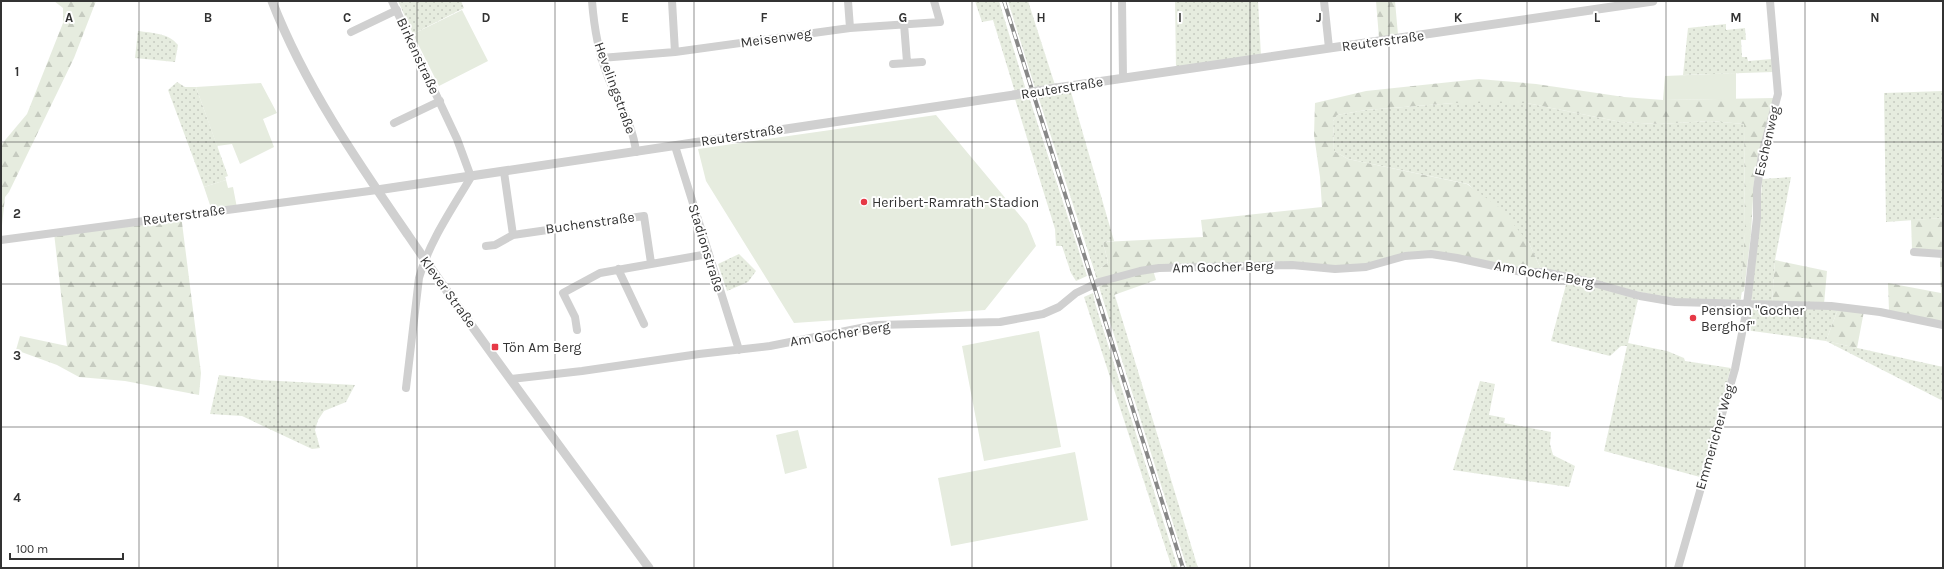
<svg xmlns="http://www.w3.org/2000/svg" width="1944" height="569" font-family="Karla,sans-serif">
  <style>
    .grass { fill: url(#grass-dots) }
    .forest { fill: url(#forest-firs) }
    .garden { fill: #e6ecdf }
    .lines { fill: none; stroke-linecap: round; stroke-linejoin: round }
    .minor { stroke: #d0d0d0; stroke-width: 8 }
    .tertiary { stroke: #d0d0d0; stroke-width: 9 }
    .rail-casing { stroke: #888; stroke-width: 4 }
    .rail { stroke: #fff; stroke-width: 2.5; stroke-dasharray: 8; stroke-linecap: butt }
    .tertiary-bridge { stroke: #d0d0d0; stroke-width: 9 }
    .grid { fill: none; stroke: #333; stroke-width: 1; stroke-opacity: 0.55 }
    .poi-dot { fill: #e63946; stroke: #fff; stroke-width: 1.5 }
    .labels { text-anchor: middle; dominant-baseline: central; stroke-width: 4; stroke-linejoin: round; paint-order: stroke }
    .street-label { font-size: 14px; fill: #333; stroke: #fff }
    .poi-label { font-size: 14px; fill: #333; stroke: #fff; text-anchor: start }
    .grid-label { font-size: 13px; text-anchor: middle; font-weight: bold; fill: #333; stroke: #fff; stroke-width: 4; stroke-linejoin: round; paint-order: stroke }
  </style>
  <defs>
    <pattern id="grass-dots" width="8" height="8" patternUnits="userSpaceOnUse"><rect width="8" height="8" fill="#e6ecdf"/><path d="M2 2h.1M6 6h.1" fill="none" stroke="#c6cbc0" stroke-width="1.8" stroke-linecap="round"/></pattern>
    <pattern id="forest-firs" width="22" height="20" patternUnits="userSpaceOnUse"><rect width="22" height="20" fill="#e6ecdf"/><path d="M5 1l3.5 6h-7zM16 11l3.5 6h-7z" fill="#c6cbc0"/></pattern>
  </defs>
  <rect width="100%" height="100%" fill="#fff"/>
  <!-- grass -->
  <path class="grass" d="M398 1H461L464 8 413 34Z
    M975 1H999L1026 90 1015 92 993 20 982 22Z
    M1008 1H1028L1055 85 1035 88Z
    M1175 1H1258L1261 56 1176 68Z
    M1726 24V30L1745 28 1746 40H1741L1742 57H1747L1748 61 1772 59 1773 72 1683 75 1688 28Z
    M138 31C152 33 169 33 178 45L175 62 135 58Z
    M177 82 185 87H196L228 176 225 177 226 180 204 187 168 90Z
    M1943 91V218L1886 222 1884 93Z
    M1057 92 1058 94 1071 92 1114 241 1103 242 1108 262 1095 273 1038 96Z
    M1029 97 1087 276 1076 281 1071 273 1062 246H1056L1055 229 1015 99Z
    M1454 103H1527L1621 122 1659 124 1710 121 1744 124 1745 233 1741 299 1738 301 1673 299 1635 291 1572 274 1541 269 1529 243 1468 184 1348 159 1334 151 1333 121 1337 115 1366 110Z
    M1791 177 1775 260 1772 303H1754L1751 298 1760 219 1762 179Z
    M739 254 756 271 748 282 727 291 718 264Z
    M1567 281 1587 284 1638 299 1628 343 1667 351 1684 358 1685 361 1731 368 1700 477 1604 451 1627 346H1621L1610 356 1551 341Z
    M1112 286 1198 568H1187L1100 290Z
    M1093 293 1095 303 1178 568H1172L1084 297Z
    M1755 307 1838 309 1826 341 1943 367V401L1826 341 1745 330 1749 312Z
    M219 375 260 380 355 385 346 402 324 411 318 420 315 430 320 448 312 449 242 416 210 414Z
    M1480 381 1495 384 1489 415 1505 418 1504 423 1551 432 1550 444 1553 455 1575 466 1569 487 1453 470Z"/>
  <!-- forest -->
  <path class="forest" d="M54 1H96L74 58 9 192 5 197 1 235V145L27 114 63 23V8Z
    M1376 1H1395L1398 35 1379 38Z
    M1479 79 1536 84 1624 97 1663 100 1774 98 1754 182 1751 234 1744 291 1741 293 1745 230 1744 124 1710 121 1659 124 1621 122 1527 103H1454L1366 110 1337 115 1333 121 1334 151 1348 159 1467 184 1500 208 1529 243 1541 269H1529L1430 253 1366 265 1152 267 1097 281 1095 273 1108 262 1103 242 1203 237 1201 220 1322 207 1320 177 1314 135 1315 103 1366 91Z
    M181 215 201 373 199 395 125 381 79 377 57 365 16 350 20 336 67 346 54 233Z
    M1943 218V252L1912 249 1911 220Z
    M1940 256H1943V322L1889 311 1888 283 1941 293Z
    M1775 260 1827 271 1824 304 1772 303Z
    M1153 270 1156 280 1114 295 1112 286 1100 290 1099 285Z
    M1838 309 1864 311 1857 348 1826 341Z"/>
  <!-- garden -->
  <path class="garden" d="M462 10 488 61 439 86 413 34Z
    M1736 73V99L1663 100 1665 76Z
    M261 83 277 113 263 119 274 147 240 164 232 144 217 146 196 87Z
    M936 115 1027 224 1036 246 985 310 794 323 706 181 698 149Z
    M226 180 228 188 233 187 237 208 212 211 204 187Z
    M1039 331 1061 447 984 461 962 346Z
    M798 430 807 468 785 474 776 435Z
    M1075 452 1088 520 951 546 938 478Z"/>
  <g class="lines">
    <!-- minor -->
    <path class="minor" d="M392 1 457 139 471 177C452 209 429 242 419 278L406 388
      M592 1C594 27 598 52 608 77 618 103 633 124 636 152
      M672 1 675 52
      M848 1 850 28
      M1122 1 1123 78
      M1324 1 1329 48
      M904 24 907 62
      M351 32 397 10
      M601 58 675 52 850 28 940 22 934 1
      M893 64 922 62
      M394 123 440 101
      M675 146 739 350
      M504 172 513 235 644 216 651 263
      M1 240 377 190
      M486 246 495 245 513 235
      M1914 252 1943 254
      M618 269 644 324
      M577 330 575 317 563 293 600 273 708 254
      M511 379 582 371 699 354 770 346 876 325 1000 322 1043 314 1059 307 1076 293 1099 282 1140 271 1159 268 1292 265 1335 269 1366 267 1405 256 1431 254 1457 258 1522 272H1544L1586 281 1640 296 1675 302 1831 306 1880 312 1943 325
      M1678 568 1735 369 1746 313 1757 218V189L1762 154 1778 94 1770 1"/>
    <!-- tertiary -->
    <path class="tertiary" d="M272 1C305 86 357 161 408 235 485 348 568 457 649 568
      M1056 88 1653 1
      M377 190 1014 95"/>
    <!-- rail casing -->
    <g class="rail-casing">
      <path id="rail" d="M1004 1 1183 568"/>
    </g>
    <!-- rail -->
    <use href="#rail" class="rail"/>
    <!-- tertiary-bridge -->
    <path class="tertiary-bridge" d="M1014 95 1056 88"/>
  </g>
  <!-- grid -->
  <path class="grid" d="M139 1V568M278 1V568M417 1V568M555 1V568M694 1V568M833 1V568M972 1V568M1111 1V568M1250 1V568M1389 1V568M1527 1V568M1666 1V568M1805 1V568M1 142H1943M1 284H1943M1 427H1943"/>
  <!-- markers -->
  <g class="poi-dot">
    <circle cx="864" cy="202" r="4"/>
    <circle cx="1693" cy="318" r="4"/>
    <rect x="491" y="343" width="8" height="8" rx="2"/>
  </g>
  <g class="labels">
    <!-- street labels -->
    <g class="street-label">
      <text transform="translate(776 38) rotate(-8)">Meisenweg</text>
      <text transform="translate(1383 41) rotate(-8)">Reuterstraße</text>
      <text transform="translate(418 56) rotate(65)">Birkenstraße</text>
      <text transform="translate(615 88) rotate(70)">Hevelingstraße</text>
      <text transform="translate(1062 88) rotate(-9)">Reuterstraße</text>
      <text transform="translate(742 135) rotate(-9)">Reuterstraße</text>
      <text transform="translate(1767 141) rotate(-77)">Eschenweg</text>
      <text transform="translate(184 215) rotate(-8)">Reuterstraße</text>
      <text transform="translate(590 223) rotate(-8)">Buchenstraße</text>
      <text transform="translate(706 248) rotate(73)">Stadionstraße</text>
      <text transform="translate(1223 267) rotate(-1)">Am Gocher Berg</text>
      <text transform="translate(1544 274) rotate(10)">Am Gocher Berg</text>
      <text transform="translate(448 292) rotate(54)">Klever Straße</text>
      <text transform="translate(840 334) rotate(-9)">Am Gocher Berg</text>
      <text transform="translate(1715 437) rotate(-74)">Emmericher Weg</text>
    </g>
    <!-- poi labels -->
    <g class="poi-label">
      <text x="872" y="202">Heribert-Ramrath-Stadion</text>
      <text x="1701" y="310">Pension "Gocher<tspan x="1701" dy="16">Berghof"</tspan></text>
      <text x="503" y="347">Tön Am Berg</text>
    </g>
  </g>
  <g class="grid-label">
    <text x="69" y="22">A</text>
    <text x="208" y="22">B</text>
    <text x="347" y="22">C</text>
    <text x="486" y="22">D</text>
    <text x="625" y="22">E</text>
    <text x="764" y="22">F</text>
    <text x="903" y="22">G</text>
    <text x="1041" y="22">H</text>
    <text x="1180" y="22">I</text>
    <text x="1319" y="22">J</text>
    <text x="1458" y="22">K</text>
    <text x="1597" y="22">L</text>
    <text x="1736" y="22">M</text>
    <text x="1875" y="22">N</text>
    <text x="17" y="76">1</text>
    <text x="17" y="218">2</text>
    <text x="17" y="360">3</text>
    <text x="17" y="502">4</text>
  </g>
  <!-- border -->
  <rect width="1944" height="569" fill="none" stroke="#333333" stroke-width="4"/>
  <!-- scale -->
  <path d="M10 553v6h113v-6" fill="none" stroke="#333333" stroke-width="2"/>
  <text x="16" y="553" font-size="12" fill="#333333" stroke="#ffffff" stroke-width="3" paint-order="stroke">100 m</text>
</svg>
